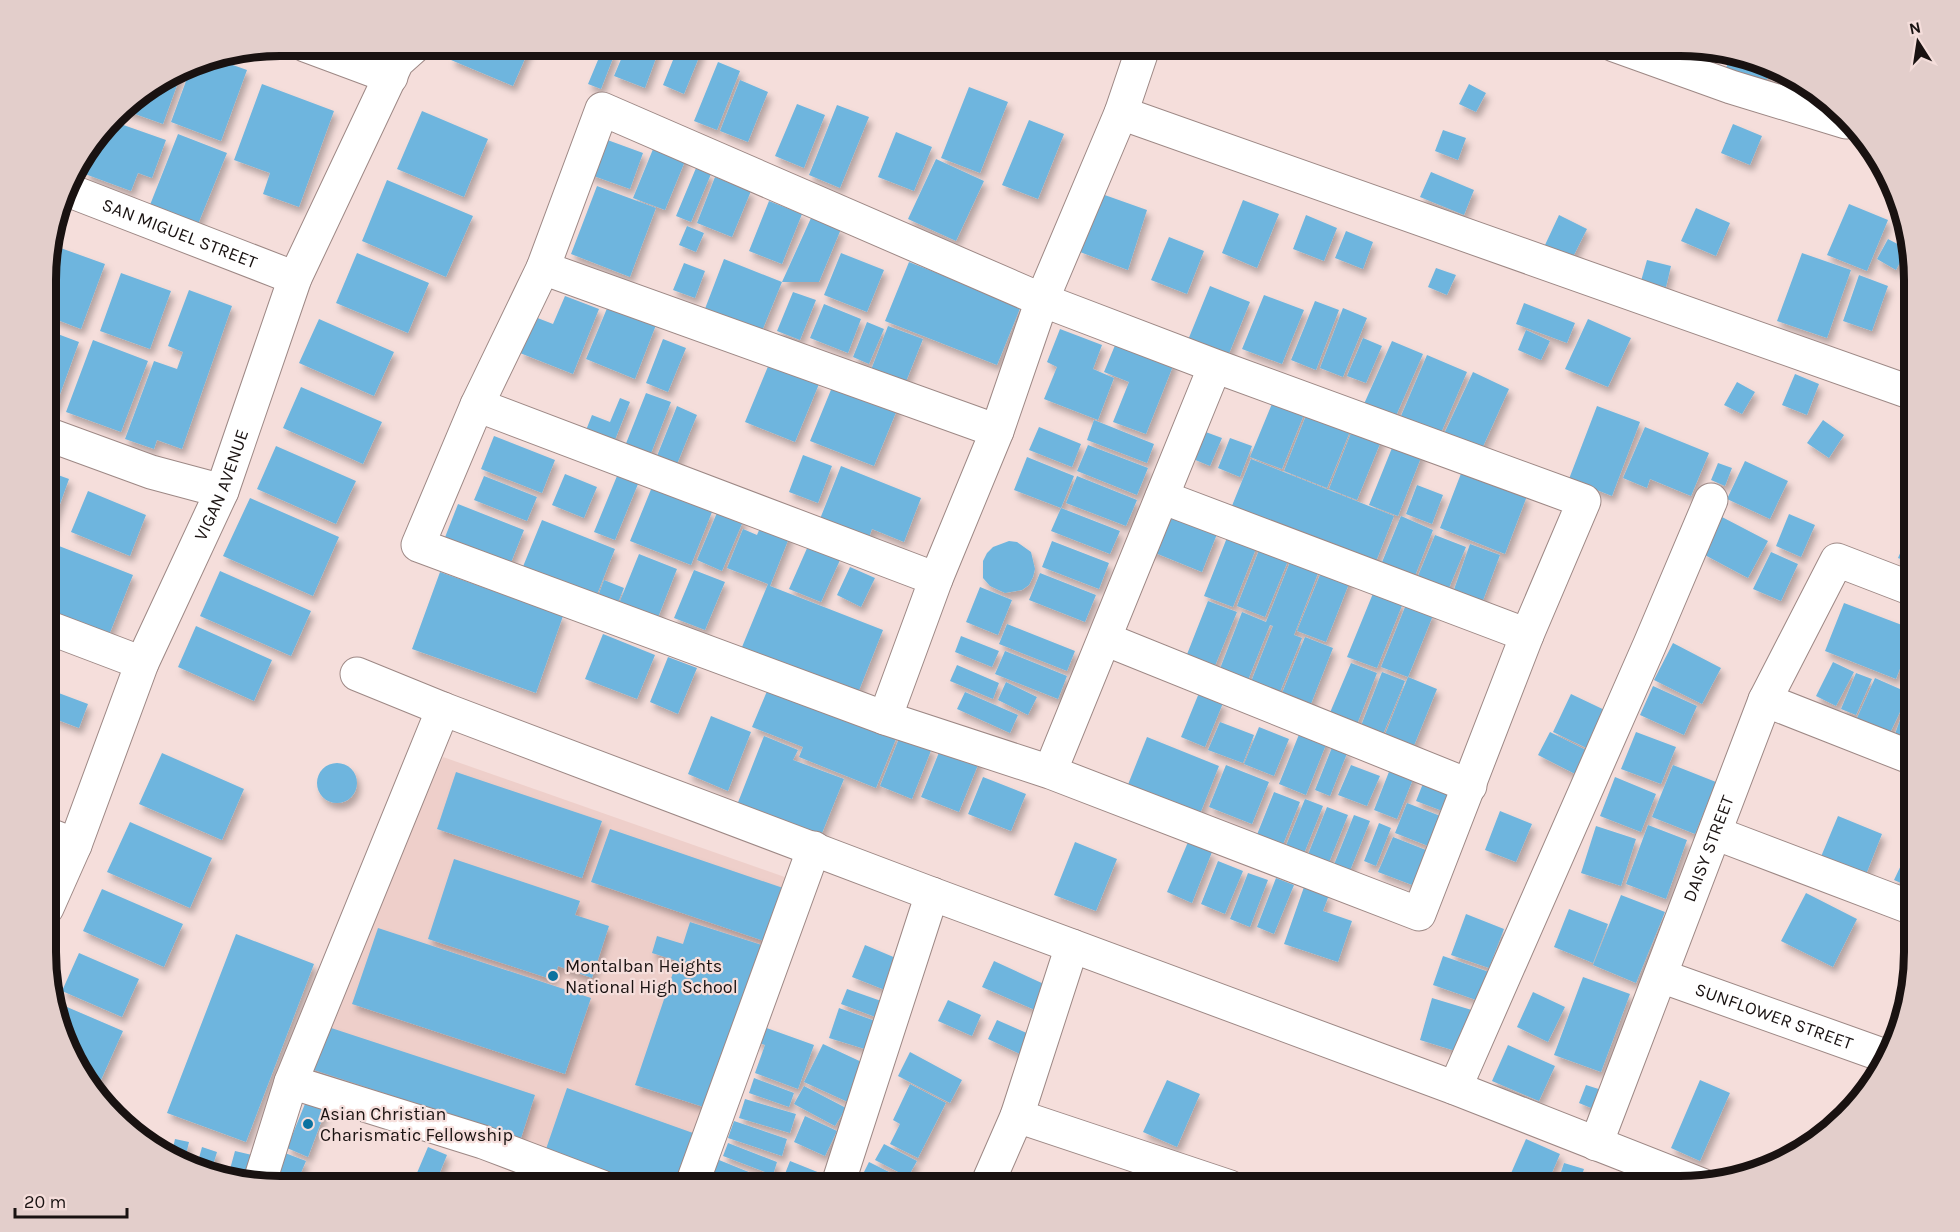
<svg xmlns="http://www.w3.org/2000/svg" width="1960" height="1232" font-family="Karla,sans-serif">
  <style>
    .built { fill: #eecfca }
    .building { fill: #6eb5de; filter: url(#shadow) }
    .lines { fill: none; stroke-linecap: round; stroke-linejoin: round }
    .minor-casing { stroke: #9d8885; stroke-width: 35 }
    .minor { stroke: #fff; stroke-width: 33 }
    .poi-dot { fill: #0c729f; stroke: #f5dedb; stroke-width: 2 }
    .labels { text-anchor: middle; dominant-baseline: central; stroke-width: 4.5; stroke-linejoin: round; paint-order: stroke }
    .street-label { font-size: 18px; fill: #191211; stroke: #f5dedb }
    .poi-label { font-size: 18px; fill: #191211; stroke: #f5dedb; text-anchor: start }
    .rim { fill: none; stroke: #191211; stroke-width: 8 }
  </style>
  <defs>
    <filter id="shadow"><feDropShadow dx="3.5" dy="6" stdDeviation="3" flood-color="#0004"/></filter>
  </defs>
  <rect width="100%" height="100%" fill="#f5dedb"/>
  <!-- built -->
  <path class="built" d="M443 757 796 881 684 1187H631L302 1071Z"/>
  <!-- building -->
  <path class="building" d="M457 45H531L513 86 451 60Z
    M627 45H646L659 50 645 88 614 76Z
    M679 45H689L702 50 684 94 663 85Z
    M603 48 615 53 601 89 588 84Z
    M1732 52 1741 53 1772 67 1766 82 1726 68Z
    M213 58 247 70 221 141 171 122 193 62Z
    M718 62 740 71 717 130 694 121Z
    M184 66 163 124 121 109 125 103Z
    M740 80 768 92 748 142 720 131Z
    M262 84 334 111 299 207 263 194 270 173 234 160Z
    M1469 84 1486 93 1476 112 1459 104Z
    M969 87 1008 102 980 173 941 158Z
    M797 104 825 115 804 168 775 156Z
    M837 105 869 117 840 188 809 175Z
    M422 111 488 139 464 197 397 169Z
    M1029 120 1064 134 1038 199 1002 185Z
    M112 121 166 140 152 178 138 173 131 191 85 174 98 138Z
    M1733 124 1762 136 1750 165 1721 153Z
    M1443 130 1466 138 1458 160 1435 151Z
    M896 132 932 147 914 191 878 177Z
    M178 134 227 153 196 229 148 210Z
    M658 137 690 149 665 210 633 198Z
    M602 138 643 153 630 189 588 174Z
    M936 159 984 181 956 241 908 219Z
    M696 168 711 174 691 222 676 216Z
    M1431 172 1474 190 1464 215 1420 197Z
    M715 177 751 191 732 237 697 223Z
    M387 180 473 216 446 277 362 241Z
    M597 186 656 208 630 277 571 254Z
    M1099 193 1147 210 1128 270 1080 252Z
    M1243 200 1279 214 1257 268 1222 253Z
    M769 201 802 214 782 264 749 251Z
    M1849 204 1888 220 1867 271 1827 255Z
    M1696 208 1730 223 1716 256 1681 241Z
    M1306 215 1337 228 1324 261 1293 249Z
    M1559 215 1587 229 1572 259 1545 245Z
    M811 218 841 229 819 282H782Z
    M687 226 704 233 696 252 679 245Z
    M1346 231 1373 242 1363 269 1335 258Z
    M1169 237 1204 251 1187 294 1151 280Z
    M1888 239 1907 249 1896 270 1877 259Z
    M55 246 105 264 81 329 47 316V267Z
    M357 253 429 283 408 333 336 303Z
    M841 253 884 270 867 312 824 295Z
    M1802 253 1851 270 1827 338 1777 321Z
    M724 259 782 282 760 336 703 314Z
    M1647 260 1671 266 1666 287 1641 281Z
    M909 262 1021 306 997 365 885 321Z
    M684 263 705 271 695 298 673 290Z
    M1436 268 1456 275 1447 295 1428 287Z
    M121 273 171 291 150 349 100 331Z
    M1859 275 1888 286 1872 331 1843 321Z
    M1210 286 1250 302 1228 356 1188 340Z
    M189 290 232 306 182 449 157 440 154 449 125 439 154 361 177 369 183 352 168 346Z
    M793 292 816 300 800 340 777 331Z
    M1264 295 1304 310 1282 364 1242 349Z
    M565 296 599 309 573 374 520 353 535 317 553 324Z
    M1315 301 1339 310 1316 370 1291 360Z
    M1524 303 1575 323 1567 343 1516 324Z
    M824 304 861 319 848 353 810 338Z
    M608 306 656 325 635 379 586 359Z
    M1343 308 1367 318 1343 377 1320 368Z
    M319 319 394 352 374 396 299 363Z
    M1588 319 1631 338 1608 387 1565 369Z
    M867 322 884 329 869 364 853 357Z
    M888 326 923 339 903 389 869 375Z
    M1060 329 1102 345 1093 369 1114 378 1098 420 1044 399 1057 367 1047 362Z
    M47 330 79 342 55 408 47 405Z
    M1526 330 1550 341 1541 360 1518 350Z
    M1118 338 1175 361 1146 434 1113 422 1129 382 1104 372Z
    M1363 338 1382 346 1366 383 1347 376Z
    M663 339 686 348 668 392 646 383Z
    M93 340 148 361 121 432 66 412Z
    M1392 341 1423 354 1395 418 1364 404Z
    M1427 355 1467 372 1441 433 1401 416Z
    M769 364 819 384 795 442 745 422Z
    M1473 372 1509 389 1481 451 1444 434Z
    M1795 374 1819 384 1807 415 1782 405Z
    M835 380 899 405 874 466 810 441Z
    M1737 382 1755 392 1742 414 1724 405Z
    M301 387 382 422 363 464 283 428Z
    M646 393 671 402 648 461 623 451Z
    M1276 394 1307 407 1282 469 1250 457Z
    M620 398 630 402 611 450 583 438 592 415 610 422Z
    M677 406 697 415 675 469 655 461Z
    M1597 406 1640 422 1612 496 1569 479Z
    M1309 408 1353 424 1327 488 1284 471Z
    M1094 420 1154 444 1147 463 1087 440Z
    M1823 420 1844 435 1829 458 1807 443Z
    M1355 423 1384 434 1357 500 1329 489Z
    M1039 427 1081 444 1072 467 1029 450Z
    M1645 427 1709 453 1691 496 1650 479 1647 488 1623 478Z
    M1203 431 1222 438 1210 466 1193 459Z
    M494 436 555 460 542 493 481 469Z
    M1230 438 1252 446 1240 477 1218 468Z
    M1396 438 1424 450 1398 516 1369 505Z
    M1088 445 1148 468 1137 495 1077 471Z
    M276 446 356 481 336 524 257 489Z
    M803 455 832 466 818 503 789 492Z
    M1027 457 1074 476 1061 508 1014 490Z
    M1251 459 1394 516 1371 574 1227 518Z
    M1745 461 1788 481 1770 519 1727 499Z
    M1718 463 1732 468 1725 486 1711 480Z
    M841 466 921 498 904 542 872 529 867 543 818 524Z
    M47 471 69 479 47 540Z
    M1462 471 1527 496 1505 554 1440 528Z
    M565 474 597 487 584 518 552 505Z
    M484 476 537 497 527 521 474 500Z
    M617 476 638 484 615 540 594 532Z
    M1077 476 1137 500 1126 526 1066 503Z
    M1417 485 1443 495 1432 524 1406 514Z
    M652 487 712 512 691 565 630 541Z
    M88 491 146 515 130 556 71 532Z
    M250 498 339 537 313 596 223 556Z
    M458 504 524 530 508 570 442 545Z
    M719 508 744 519 722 571 697 560Z
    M1061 508 1120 531 1110 554 1051 531Z
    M1158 511 1217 534 1202 572 1143 548Z
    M1789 514 1815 525 1801 557 1776 546Z
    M765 516 793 528 770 586 883 630 858 693 742 647 768 584 727 568 743 529 757 535Z
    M1401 516 1433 530 1411 586 1378 572Z
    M1722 517 1768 541 1748 578 1703 554Z
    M1915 519V565L1898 558Z
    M542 520 615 549 596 597 522 569Z
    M1230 530 1259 541 1233 607 1204 596Z
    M1435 535 1466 547 1444 600 1413 588Z
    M1263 540 1292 551 1265 617 1237 606Z
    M1009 541 1017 542 1031 552 1035 569 1033 577 1029 585 1022 590 1005 593 990 586 983 578V561L987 553 993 547Z
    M1052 541 1109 563 1099 589 1042 567Z
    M1470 544 1500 555 1479 611 1450 601Z
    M59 546 133 575 107 640 47 616V577Z
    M808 546 840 560 821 602 789 589Z
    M1771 552 1798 564 1781 601 1753 589Z
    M639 554 677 569 657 620 618 606Z
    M1292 557 1320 568 1294 635 1302 638 1275 704 1247 692 1273 626 1270 625 1244 690 1216 679 1242 612 1266 622Z
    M1324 565 1352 576 1326 642 1297 631Z
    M850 567 875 578 861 607 837 595Z
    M694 570 725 582 705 630 674 618Z
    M220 571 311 611 291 656 200 616Z
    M440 572 563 616 536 693 412 649Z
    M1040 573 1096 595 1085 622 1029 600Z
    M604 580 624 588 616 607 597 599Z
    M980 587 1012 600 998 635 966 622Z
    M1374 591 1403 603 1377 668 1347 657Z
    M1208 601 1237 612 1210 678 1182 667Z
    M1407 602 1434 613 1408 677 1381 667Z
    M1844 603 1915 630 1896 679 1825 651Z
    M1007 624 1075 651 1067 671 999 644Z
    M196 626 272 660 254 701 178 667Z
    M603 634 655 655 637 699 585 679Z
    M961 636 999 651 992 667 955 652Z
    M1305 637 1333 648 1307 714 1278 703Z
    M1673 643 1721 668 1702 704 1654 680Z
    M1005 651 1067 676 1058 699 995 674Z
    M668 657 697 668 678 714 650 702Z
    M1833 662 1854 672 1836 706 1816 696Z
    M1351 663 1377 673 1354 732 1326 722Z
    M957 665 999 683 993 699 950 681Z
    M1382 672 1405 681 1381 739 1359 731Z
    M1856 673 1872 679 1856 715 1841 709Z
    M1408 677 1437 689 1411 753 1382 742Z
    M1875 678 1909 693 1890 733 1857 718Z
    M1006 682 1037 697 1028 715 998 700Z
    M770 684 898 734 876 788 799 757 803 747 752 727Z
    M1653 686 1697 706 1684 735 1640 715Z
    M1911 689 1915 690V735L1912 743 1894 737Z
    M56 692 88 704 79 728 47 716Z
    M965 692 1018 715 1010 733 957 709Z
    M1199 693 1223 703 1205 747 1181 737Z
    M1571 694 1613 714 1595 752 1553 732Z
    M711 716 751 732 728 791 688 774Z
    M1220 722 1254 735 1243 763 1208 750Z
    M1259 727 1289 739 1274 776 1244 764Z
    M1302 727 1329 737 1306 795 1279 784Z
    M1550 732 1588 751 1577 775 1538 755Z
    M1636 732 1676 747 1661 784 1621 769Z
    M764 736 798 750 793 760 844 779 820 838 737 805Z
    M900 736 932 748 912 799 880 786Z
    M1147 737 1219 766 1196 824 1127 787Z
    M944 740 982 755 959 812 921 797Z
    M1333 745 1348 751 1330 796 1315 790Z
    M162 753 244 789 222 840 139 804Z
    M1394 759 1417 769 1397 819 1374 810Z
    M317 783a20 20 0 1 1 40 0a20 20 0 1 1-40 0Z
    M1226 765 1269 782 1252 824 1209 807Z
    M1351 765 1380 776 1367 806 1338 795Z
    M1673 765 1716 782 1695 834 1652 817Z
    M456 772 602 821 582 878 437 829Z
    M1426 776 1455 787 1445 812 1416 801Z
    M983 777 1026 794 1011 831 968 814Z
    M1615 777 1656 794 1641 832 1600 816Z
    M1274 792 1300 802 1280 852 1254 842Z
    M1305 799 1323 806 1301 861 1283 853Z
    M1407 803 1448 819 1436 849 1395 833Z
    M1327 807 1348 815 1326 870 1305 862Z
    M1500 811 1532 824 1516 862 1485 850Z
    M1354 815 1370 821 1347 878 1331 872Z
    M1838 816 1882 834 1865 877 1820 859Z
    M130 822 212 858 190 908 107 872Z
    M1379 823 1391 828 1376 866 1364 861Z
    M1648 825 1687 840 1666 899 1626 884Z
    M1596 826 1636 839 1621 886 1581 873Z
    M610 829 786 889 767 942 591 882Z
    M1393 837 1441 856 1428 891 1378 872Z
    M1913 840 1915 841V889L1894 880Z
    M1075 842 1117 859 1096 911 1054 895Z
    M1188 842 1212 852 1192 903 1167 892Z
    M454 859 580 901 575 915 609 926 592 978 558 966 554 980 428 939Z
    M1218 861 1243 871 1225 914 1201 904Z
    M1248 873 1268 880 1250 927 1230 919Z
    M1276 878 1294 885 1274 934 1257 927Z
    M1304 887 1329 895 1323 911 1352 921 1338 962 1284 944Z
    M102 889 183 924 164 967 83 931Z
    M1806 893 1857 919 1833 967 1781 941Z
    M1621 895 1665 912 1636 983 1593 965Z
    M1569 909 1608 924 1593 963 1554 947Z
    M1466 914 1504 929 1489 968 1451 955Z
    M690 922 768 947 713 1110 635 1085 677 961 652 953 657 936 683 944Z
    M378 928 591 998 565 1074 352 1004Z
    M236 934 314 964 246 1142 167 1113Z
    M865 945 903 961 890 992 852 977Z
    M79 953 139 979 122 1017 62 991Z
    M1443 956 1489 972 1479 1001 1433 985Z
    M994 961 1046 985 1035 1010 982 987Z
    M1583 977 1630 994 1601 1072 1554 1055Z
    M847 989 884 1002 878 1018 841 1004Z
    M1533 992 1565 1007 1548 1042 1517 1027Z
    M1432 998 1475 1011 1462 1053 1420 1040Z
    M948 1000 981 1015 972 1036 938 1021Z
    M53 1001 123 1031 96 1091 77 1070Z
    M839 1008 878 1022 868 1050 829 1038Z
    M997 1020 1029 1034 1020 1054 988 1039Z
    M319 1024 535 1095 521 1138 305 1067Z
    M761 1026 814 1045 798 1089 755 1073 765 1045 756 1042Z
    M823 1044 868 1065 850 1103 804 1082Z
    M1508 1045 1555 1066 1539 1101 1492 1081Z
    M910 1052 962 1080 950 1103 898 1076Z
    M754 1078 794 1093 789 1107 749 1093Z
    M1167 1080 1200 1094 1177 1147 1143 1132Z
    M1700 1080 1730 1093 1700 1161 1671 1148Z
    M910 1084 946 1103 918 1158 890 1144 900 1124 893 1120Z
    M1586 1085 1611 1093 1603 1113 1579 1103Z
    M804 1086 846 1108 835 1126 794 1104Z
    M567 1088 693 1133 674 1187H652L546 1149Z
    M309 1094 329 1101 308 1157 287 1148Z
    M745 1099 796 1114 790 1133 739 1118Z
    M805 1116 837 1131 825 1156 794 1142Z
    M734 1121 787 1139 782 1156 728 1138Z
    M175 1139 189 1142 184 1163 171 1157Z
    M1526 1139 1560 1154 1546 1187H1505Z
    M728 1143 777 1162 773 1175 723 1156Z
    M884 1144 917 1161 908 1177 875 1160Z
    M202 1147 217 1152 210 1175 196 1169Z
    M428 1147 447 1155 434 1187H411Z
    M235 1151 252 1155 244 1182 227 1180Z
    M285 1153 306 1161 295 1187 272 1186Z
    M719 1160 771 1181 769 1187H738L712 1177Z
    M790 1161 820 1173 814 1187H802L783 1179Z
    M869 1162 903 1179 899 1187H874L860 1180Z
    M1564 1163 1584 1169 1578 1187H1556Z
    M490 1172 519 1187H482Z
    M308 1177 331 1187H304Z"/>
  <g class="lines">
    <!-- minor casing -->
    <g class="minor-casing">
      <g id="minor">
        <path d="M305 45 391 77"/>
        <path d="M1614 45 1731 87 1846 122"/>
        <path d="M1121 113 1915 394"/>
        <path id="s1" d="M65 189 295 278"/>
        <path d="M543 268 997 431"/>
        <path d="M477 405 936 579"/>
        <path d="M47 434 151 472 222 491"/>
        <path d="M1162 497 1527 635"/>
        <path d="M47 627 142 663"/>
        <path d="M1105 639 1470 786"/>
        <path d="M357 674 443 709 932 894 1455 1088 1702 1185"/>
        <path d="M1765 700 1915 759"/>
        <path d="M885 718 936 579 997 431 1042 300 1121 113 1144 45"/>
        <path d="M1050 772 1419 914 1527 635 1584 501 1215 366 1042 300 602 109 543 268 477 405 418 545 885 718 1050 772 1215 366"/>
        <path d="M1715 833 1915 909"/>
        <path d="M47 834 75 845"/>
        <path id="s2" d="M47 908 75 845 142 663 222 491 295 278 397 62 416 45"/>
        <path id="s3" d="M1661 976 1888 1057"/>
        <path d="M291 1082 483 1142 602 1187"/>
        <path d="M1455 1088 1650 644 1711 500"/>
        <path d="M1017 1116 1230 1187"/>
        <path id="s4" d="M1596 1144 1765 700 1837 560 1915 590"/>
        <path d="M259 1184 291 1082 443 709"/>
        <path d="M691 1187 814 848"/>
        <path d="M837 1187 932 894"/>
        <path d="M986 1187 1017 1116 1072 946"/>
      </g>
    </g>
    <!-- minor -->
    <use href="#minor" class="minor"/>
  </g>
  <!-- markers -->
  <g class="poi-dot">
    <circle cx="553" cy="976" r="6"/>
    <circle cx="308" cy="1124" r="6"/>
  </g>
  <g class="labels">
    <!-- street labels -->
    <g class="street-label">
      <text stroke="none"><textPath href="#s1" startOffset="123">SAN MIGUEL STREET</textPath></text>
      <text stroke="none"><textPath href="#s2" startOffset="458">VIGAN AVENUE</textPath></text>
      <text stroke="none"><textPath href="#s4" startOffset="316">DAISY STREET</textPath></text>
      <text stroke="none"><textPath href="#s3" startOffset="120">SUNFLOWER STREET</textPath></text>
    </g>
    <!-- poi labels -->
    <g class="poi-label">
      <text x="565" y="966">Montalban Heights<tspan x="565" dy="21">National High School</tspan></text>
      <text x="320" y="1114">Asian Christian<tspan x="320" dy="21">Charismatic Fellowship</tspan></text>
    </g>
  </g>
  <!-- crop -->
  <path d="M0 0H1960V1232H0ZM280 56H1680A224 224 0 0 1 1904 280V952A224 224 0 0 1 1680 1176H280A224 224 0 0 1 56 952V280A224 224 0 0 1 280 56Z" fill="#e3cecb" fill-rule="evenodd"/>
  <path class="rim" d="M280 56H1680A224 224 0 0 1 1904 280V952A224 224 0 0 1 1680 1176H280A224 224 0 0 1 56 952V280A224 224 0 0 1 280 56Z"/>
  <!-- north arrow -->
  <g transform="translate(1918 42) rotate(348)" stroke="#f5dedb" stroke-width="4.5" paint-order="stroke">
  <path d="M0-4.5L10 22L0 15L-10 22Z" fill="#191211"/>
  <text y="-9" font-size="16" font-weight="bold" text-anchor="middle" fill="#191211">N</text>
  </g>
  <!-- scale -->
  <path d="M15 1208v9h112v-9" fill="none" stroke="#191211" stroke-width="3"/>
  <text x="24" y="1208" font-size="18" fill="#191211" stroke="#f5dedb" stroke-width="4.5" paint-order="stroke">20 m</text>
</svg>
